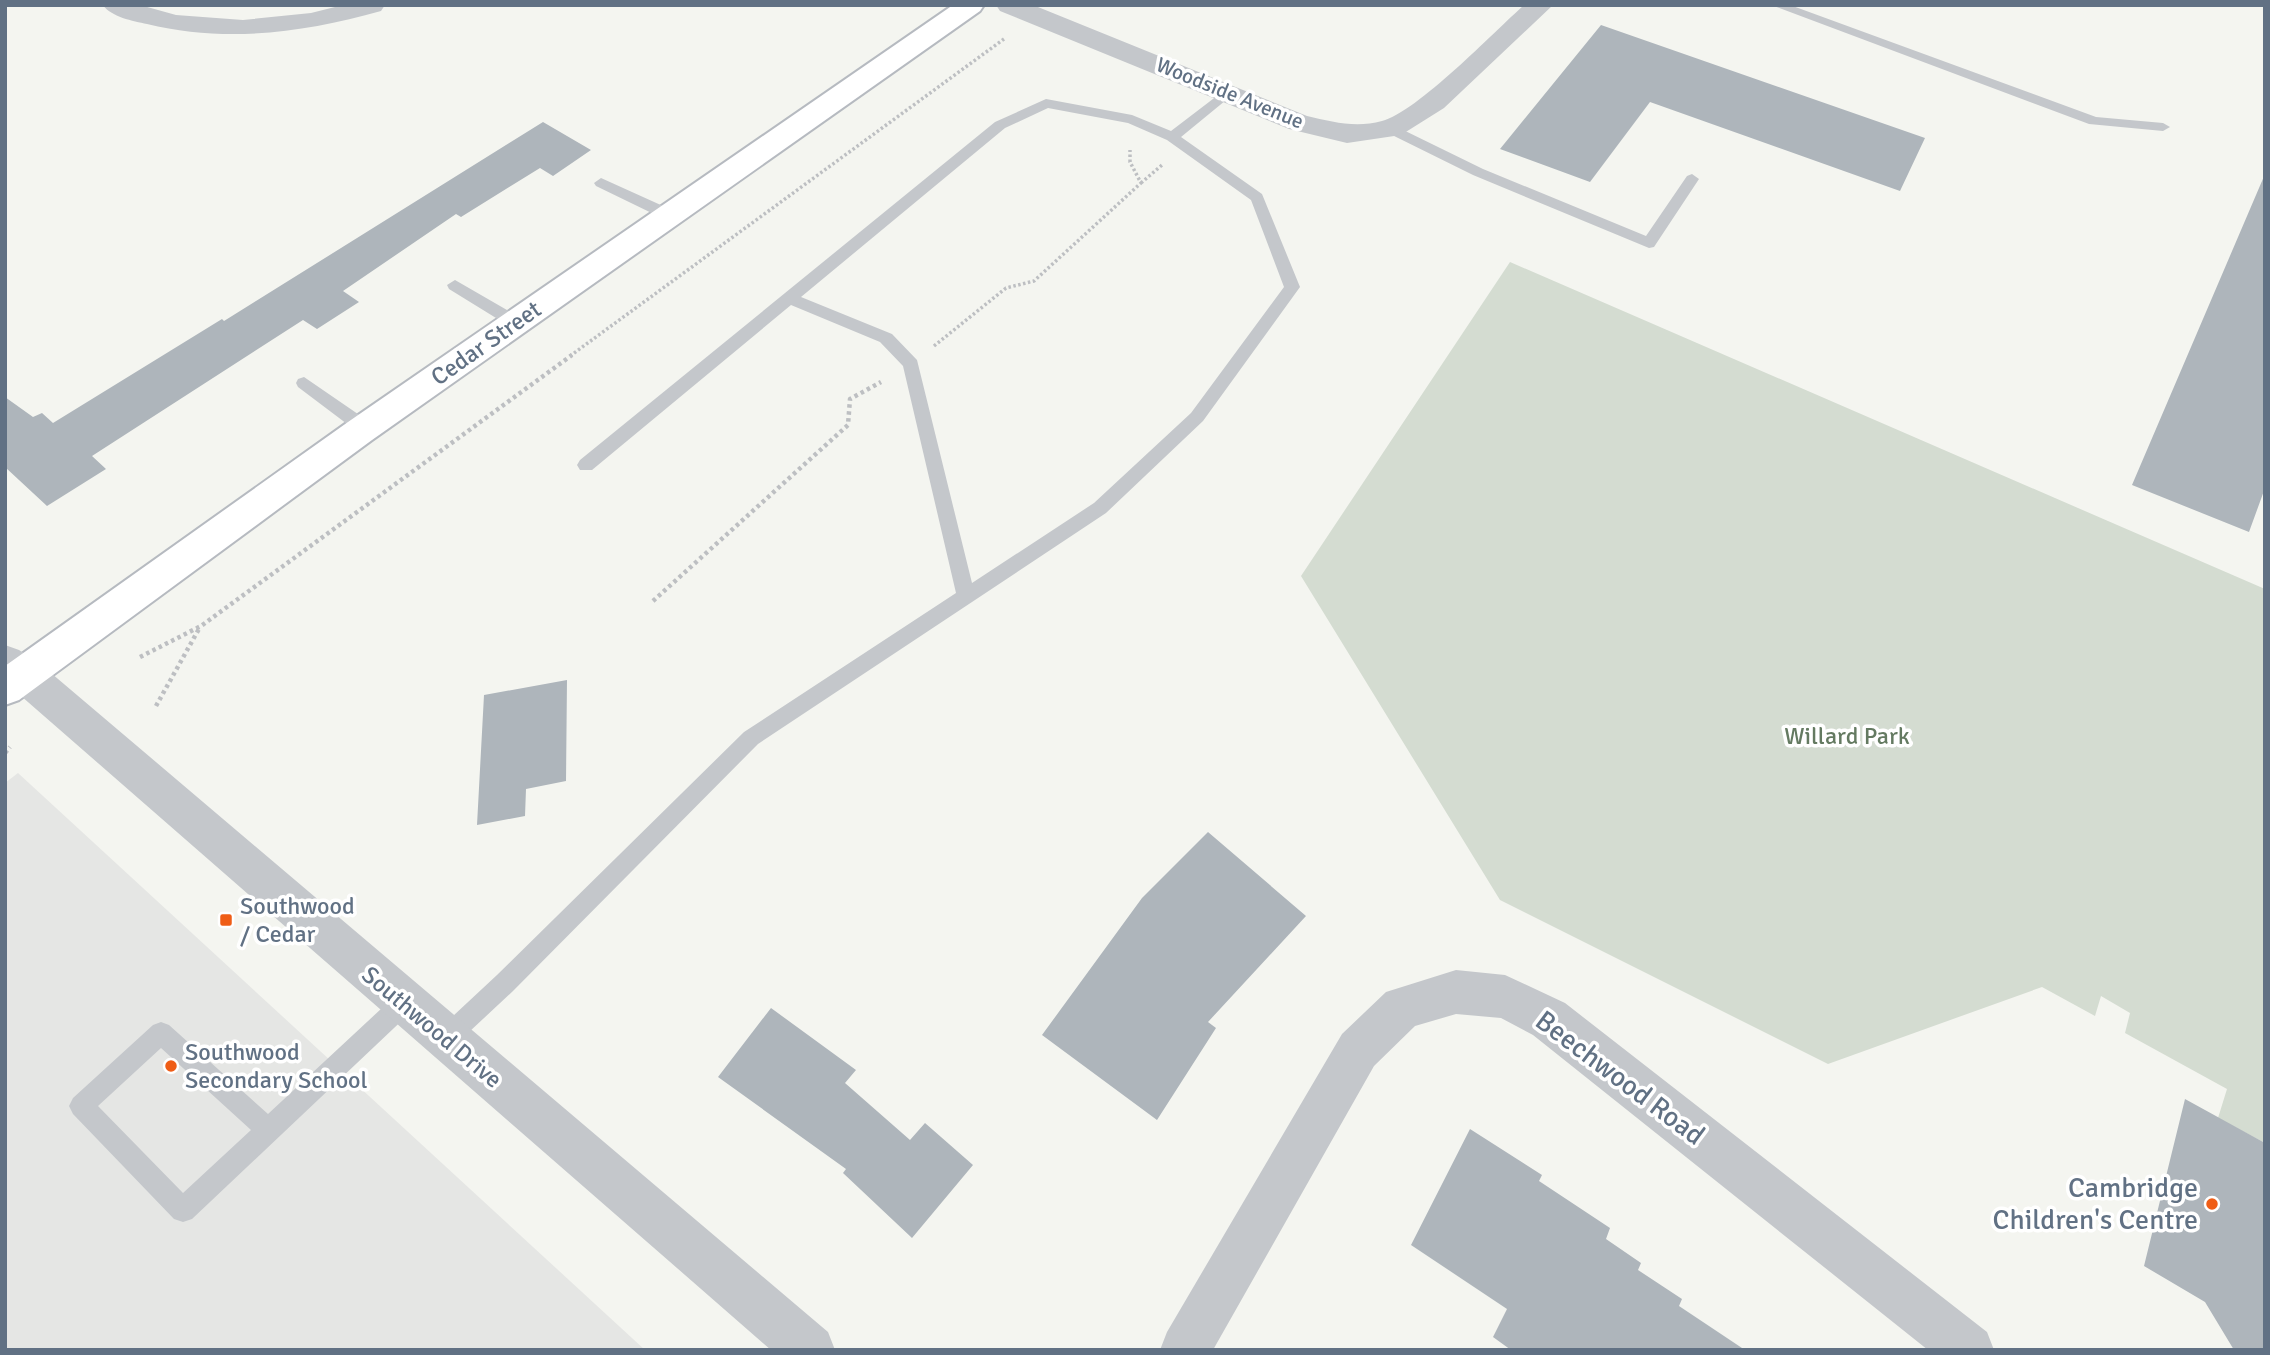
<svg xmlns="http://www.w3.org/2000/svg" width="2270" height="1355" font-family="Signika,sans-serif">
  <style>
    .built { fill: #e5e6e4 }
    .green { fill: #d4dcd1 }
    .building { fill: #aeb5bb }
    .lines { fill: none; stroke-linecap: round; stroke-linejoin: round }
    .secondary-casing { stroke: #b6bac0; stroke-width: 4 }
    .path-far1 { stroke: #bdbfc2; stroke-width: 3.5; stroke-dasharray: 2.5 2.5; stroke-linecap: butt }
    .path { stroke: #bdbfc2; stroke-width: 4.5; stroke-dasharray: 3.5 3.5; stroke-linecap: butt }
    .lane { fill: #c4c7cb; fill-rule: evenodd }
    .street { fill: #c4c7cb; fill-rule: evenodd }
    .secondary { fill: #fff; fill-rule: evenodd }
    .poi-dot { fill: #ef5d16; stroke: #fff; stroke-width: 2.5 }
    .labels { text-anchor: middle; dominant-baseline: central; stroke-width: 7; stroke-linejoin: round; paint-order: stroke }
    .far-street-label { font-size: 21px; fill: #617184; stroke: #fff }
    .street-label { font-size: 24px; fill: #617184; stroke: #fff }
    .park-label { font-size: 24px; fill: #647a61; stroke: #fff }
    .poi-label { font-size: 24px; fill: #617184; stroke: #fff; text-anchor: start }
    .near-street-label { font-size: 28px; fill: #617184; stroke: #fff }
    .near-poi-label { font-size: 28px; fill: #617184; stroke: #fff; text-anchor: end }
  </style>
  <rect width="100%" height="100%" fill="#f4f5f0"/>
  <!-- built -->
  <path class="built" d="M18 773 645 1350H5V783Z"/>
  <!-- green -->
  <path class="green" d="M1510 262 2265 589V1143L2218 1118 2227 1089 2125 1033 2130 1013 2101 996 2095 1016 2042 987 1828 1064 1500 900 1301 576Z"/>
  <!-- building -->
  <path class="building" d="M1601 25 1925 138 1900 191 1650 102 1590 182 1500 149Z
    M543 122 591 150 553 176 540 168 461 217 456 214 343 291 359 302 317 329 303 320 92 456 106 469 47 506 5 467V397L33 417 42 413 53 423 222 319 224 321Z
    M2265 174V488L2249 532 2132 485Z
    M567 680 566 781 526 789 525 816 477 825 484 695Z
    M1208 832 1306 916 1208 1022 1216 1028 1157 1120 1042 1035 1142 898Z
    M771 1008 856 1070 845 1083 910 1140 925 1123 973 1165 912 1238 843 1173 846 1169 718 1077Z
    M2185 1099 2265 1143V1350H2234L2205 1302 2144 1266Z
    M1470 1129 1542 1175 1539 1181 1610 1228 1606 1239 1641 1263 1638 1270 1682 1299 1679 1306 1745 1350H1511L1493 1337 1507 1309 1411 1245Z"/>
  <g class="lines">
    <!-- secondary casing -->
    <g class="secondary-casing">
      <path id="secondary" d="M953 5H984L980 11 372 440 19 700 5 705V666L348 422Z"/>
    </g>
    <!-- path-far1 -->
    <path class="path-far1" d="M1141 183 1162 165
      M934 346 1006 288 1034 281 1141 183 1130 162V150
      M570 356 1004 39"/>
    <!-- path -->
    <path class="path" d="M653 601 848 425 850 399 881 382
      M140 657 201 626 572 355
      M156 706 200 627
      M5 753 10 747"/>
    <!-- lane -->
    <path class="lane" d="M1771 5H1790L2096 117 2163 123 2170 127 2163 131 2089 124Z
      M1226 89 1233 93 1231 96 1181 137 1262 194 1300 287 1203 421 1106 513 758 744 513 991 454 1046 446 1049 438 1046 435 1038 438 1030 497 975 744 732 956 593 903 366 880 342 791 305 592 470H580L577 465 580 460 995 122 1046 99 1132 115 1171 131ZM1048 108 1128 123 1167 140 1251 200 1284 287 1191 413 1094 503 972 583 917 360 892 334 801 297 1005 128Z
      M1391 124 1483 169 1646 236 1687 176 1692 174 1699 179 1654 247 1649 248 1473 175 1386 132V126Z
      M601 178 674 211 677 215 674 219H664L596 186 594 183Z
      M455 280 521 318 523 322 521 326H509L449 289 447 285Z
      M304 377 371 423 373 428 371 433H359L298 387 296 383 298 379Z
      M404 992 412 995 415 1003 412 1011 192 1219 183 1222 174 1219 73 1114 69 1106 73 1098 153 1025 161 1022 169 1025 268 1114 396 995ZM161 1048 251 1130 183 1193 98 1106Z"/>
    <!-- street -->
    <path class="street" d="M103 5H140L176 15 243 20 311 13 343 5H385L381 11C303 33 226 43 147 24 133 21 111 17 103 5Z
      M996 5H1033L1307 116C1332 122 1356 128 1382 121 1417 112 1494 32 1524 5H1553L1444 108 1401 135 1347 143 1289 129 1000 11Z
      M5 645 19 650 38 662 828 1332 835 1350H771L5 682Z
      M1456 970 1505 975 1565 1003 1987 1332 1994 1350H1928L1533 1035 1501 1018 1456 1014 1415 1026 1374 1066 1213 1350H1160L1167 1332 1342 1034 1386 992Z"/>
    <!-- secondary -->
    <use href="#secondary" class="secondary"/>
  </g>
  <!-- markers -->
  <g class="poi-dot">
    <rect x="219" y="913" width="14" height="14" rx="3.5"/>
    <circle cx="171" cy="1066" r="7"/>
    <circle cx="2212" cy="1204" r="7"/>
  </g>
  <g class="labels">
    <!-- far-street labels -->
    <g class="far-street-label">
      <text transform="translate(1230 93) rotate(22)">Woodside Avenue</text>
    </g>
    <!-- street labels -->
    <g class="street-label">
      <text transform="translate(486 343) rotate(-35)">Cedar Street</text>
      <text transform="translate(432 1027) rotate(40)">Southwood Drive</text>
    </g>
    <!-- park labels -->
    <g class="park-label">
      <text x="1847" y="736">Willard Park</text>
    </g>
    <!-- poi labels -->
    <g class="poi-label">
      <text x="240" y="906">Southwood<tspan x="240" dy="28">/ Cedar</tspan></text>
      <text x="185" y="1052">Southwood<tspan x="185" dy="28">Secondary School</tspan></text>
    </g>
    <!-- near-street labels -->
    <g class="near-street-label">
      <text transform="translate(1620 1078) rotate(37)">Beechwood Road</text>
    </g>
    <!-- near-poi labels -->
    <g class="near-poi-label">
      <text x="2198" y="1188">Cambridge<tspan x="2198" dy="32">Children's Centre</tspan></text>
    </g>
  </g>
  <!-- border -->
  <rect width="2270" height="1355" fill="none" stroke="#617184" stroke-width="14"/>
</svg>
